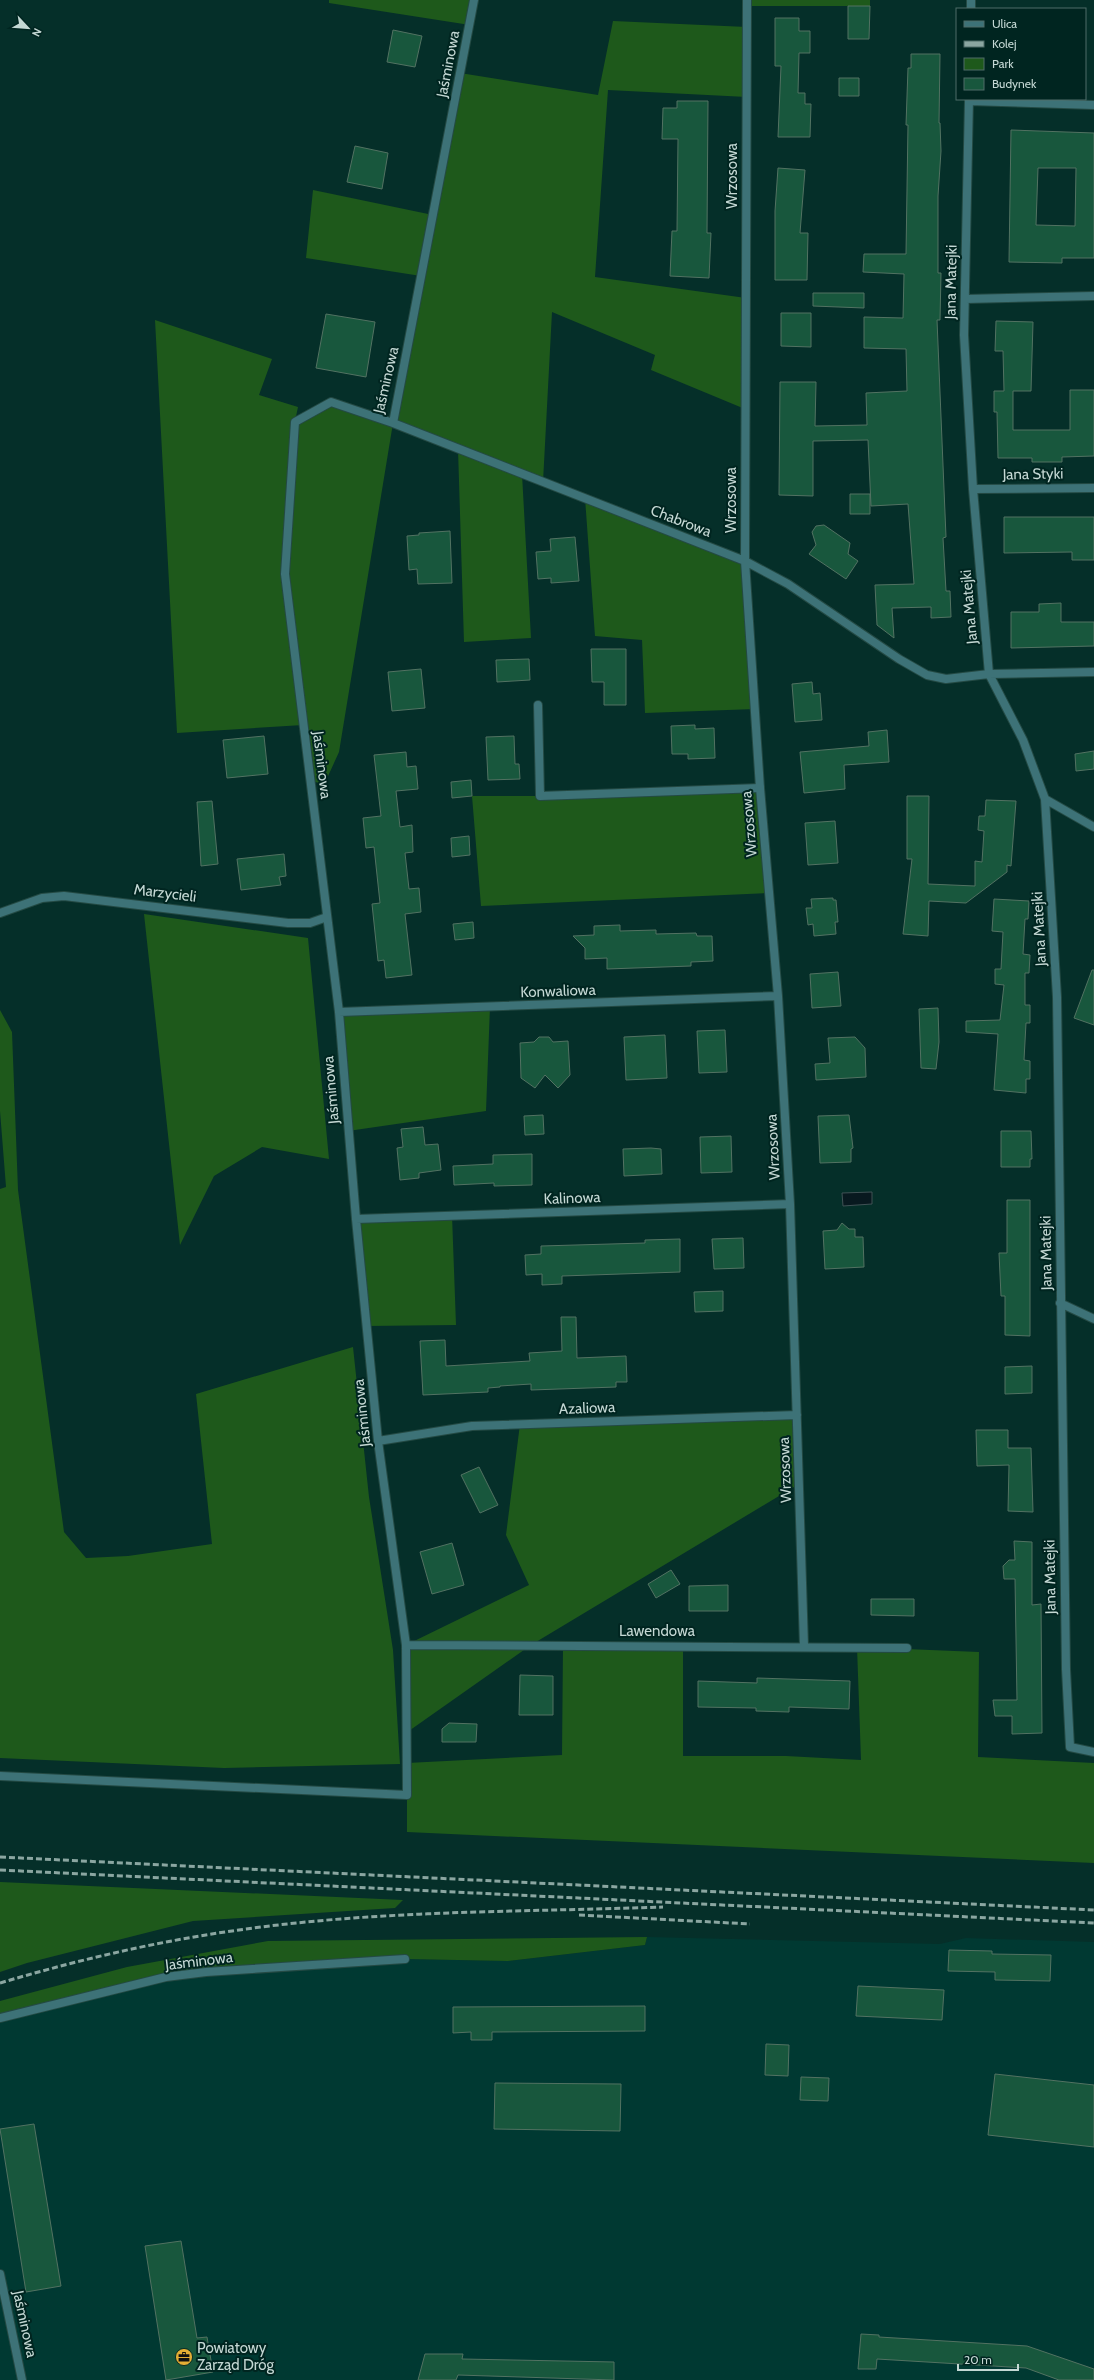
<svg xmlns="http://www.w3.org/2000/svg" width="1094" height="2380" font-family="Cabin,sans-serif">
  <style>
    .built { fill: #003932 }
    .green { fill: #1e591b }
    .water { fill: #08191f; stroke: #405255 }
    .building { fill: #18573d; stroke: #527262; fill-rule: evenodd }
    .lines { fill: none; stroke-linecap: round; stroke-linejoin: round }
    .service-casing { stroke: #244a44; stroke-width: 10 }
    .minor-casing { stroke: #244a44; stroke-width: 10 }
    .service { stroke: #3d7277; stroke-width: 8 }
    .minor { stroke: #3d7277; stroke-width: 8 }
    .rail { stroke: #8ba6a1; stroke-width: 3; stroke-dasharray: 6 3; stroke-linecap: butt }
    .labels { text-anchor: middle; dominant-baseline: central; stroke-width: 4; stroke-linejoin: round; paint-order: stroke }
    .street-label { font-size: 15px; fill: #c4d8d4; stroke: #002520 }
    .poi-label { font-size: 15px; fill: #c4d8d4; stroke: #002520; text-anchor: start }
  </style>
  <rect width="100%" height="100%" fill="#052f29"/>
  <!-- built -->
  <path class="built" d="M647 1937 940 1944 966 1938 1094 1942V2380H0V2018L166 1977 405 1959 508 1961 645 1945Z"/>
  <!-- green -->
  <path class="green" d="M329 0H474L470 25 329 3Z
    M747 0H870V6H747Z
    M613 21 747 27V97L608 90 595 277 746 298 745 409 651 370 655 355 552 312 543 482 522 474 531 638 464 642 458 449 393 423 339 752 324 785 310 780 303 725 177 733 155 320 272 359 259 395 298 407 295 421 331 402 393 423 421 276 306 258 313 190 433 215 460 73 598 95Z
    M585 498 745 561 755 709 645 713 642 640 595 636Z
    M760 788 769 893 481 906 472 796H540Z
    M144 914 308 938 329 1159 262 1147 214 1176 180 1245Z
    M490 1007 486 1111 348 1131 339 1013Z
    M0 1010 12 1032 18 1190 64 1532 86 1558 128 1556 212 1544 196 1394 353 1347 369 1497 393 1650 400 1764 224 1768 0 1758V1189L6 1187 0 1111Z
    M452 1215 456 1325 367 1326 356 1219Z
    M797 1415 799 1484 531 1645 406 1733V1645L529 1585 506 1535 520 1424Z
    M563 1645H683V1756H786L861 1760 857 1647 979 1652 978 1757 1094 1763V1863L407 1832V1763L562 1755Z
    M0 1882 403 1900 395 1908 193 1921 27 1963 0 1972Z
    M647 1937 645 1945 508 1961 405 1959 206 1972 0 2018V2001L127 1967 268 1941Z"/>
  <!-- water -->
  <path class="water" d="M872 1192V1204L843 1206 842 1193Z"/>
  <!-- building -->
  <path class="building" d="M848 6H870L869 39H848Z
    M775 18H799V31H810V53H799L798 93H805V104H811L810 137H778L781 66H775Z
    M393 30 422 36 415 67 387 62Z
    M911 54H940L939 123H940L941 151 938 196V273H941L940 320H937L946 537 943 538 946 591H950L951 617 931 618V607L892 608 894 638 877 625 875 585 914 584 908 504 871 506 868 440 813 441V496L779 495 780 382H816L815 426 867 425 866 393 907 391 906 349 864 348V317L903 318 904 274 863 272 864 254H906L908 125H906L908 68H911Z
    M839 78H859V96H839Z
    M677 101H708L707 233H711L709 278 670 276 672 231H677L678 139H662L663 108H677Z
    M1011 130 1094 133V258H1062V263L1009 262ZM1038 168H1076L1075 226 1036 225Z
    M355 146 388 153 382 189 347 182Z
    M778 168 805 170 800 233H808L807 280H775V211Z
    M813 293H864V308L813 306Z
    M781 313H811V347L781 346Z
    M326 314 375 322 366 377 316 368Z
    M996 321 1033 322 1031 391H1013V430H1070V390H1094V456L1062 457V462H1032V458H998L997 412H994V391H1004L1003 351H995Z
    M850 494H870V514H850Z
    M1004 517H1094V560H1072V552L1004 553Z
    M824 525 850 543 848 554 858 561 846 579 809 554 816 545 812 532 816 526Z
    M450 531 452 583 418 584 417 569 409 570 407 536 419 535V533Z
    M575 537 579 581 551 583V578L538 579 536 552 551 551 550 539Z
    M1061 603V622H1094V646L1011 648V612H1039V604Z
    M591 649H626V705H604V682H592Z
    M529 659 530 680 497 682 496 660Z
    M421 669 425 708 392 711 388 672Z
    M812 682 813 694 820 693 822 720 795 722 792 684Z
    M695 725V729L714 728 715 758 688 759V754H672L671 726Z
    M887 730 889 762 844 765 845 789 804 793 800 752 869 746 868 732Z
    M264 736 268 774 227 778 223 740Z
    M514 736 515 764H519L520 779 488 780 486 737Z
    M1094 751V769L1076 771 1075 754Z
    M406 752 407 767 416 766 418 789 396 791 400 827 412 825 413 852 405 853 409 889 419 888 421 912 405 914 412 975 386 978 384 960 378 961 372 904 380 903 374 847 366 848 363 818 381 816 374 755Z
    M471 780 472 796 452 798 451 782Z
    M907 796H929L928 884 975 886V861L982 862 984 831 978 830 979 816H985L986 800 1016 801 1011 866 1007 865V872L966 903 929 901 928 936 903 934 912 859H907Z
    M212 801 218 864 201 866 197 802Z
    M835 821 838 863 808 865 805 823Z
    M469 836 470 855 452 857 451 838Z
    M284 854 286 876 279 877 281 885 241 890 237 859Z
    M833 898V900H836L838 922H835L836 934 814 936 813 924 808 925 806 908H812L811 899Z
    M994 899 1029 901 1028 919H1025L1023 954 1030 955 1029 973H1025V1005H1030V1023H1026L1024 1060 1030 1061V1079H1026V1093L994 1090 998 1034 966 1032V1021L1000 1020 1004 985 995 984V969H1001L1003 932 992 931Z
    M473 922 474 938 455 940 453 924Z
    M620 925V931L656 930V934L696 933 697 936H712L713 961 691 962V966L607 969V958L585 959V948L573 936 594 935V926Z
    M1092 970H1094V1025L1074 1018Z
    M838 972 841 1006 812 1008 810 974Z
    M938 1008 939 1042 936 1069 921 1068 919 1009Z
    M725 1030 727 1072 699 1073 697 1031Z
    M665 1035 667 1078 626 1080 624 1037Z
    M539 1037H549L553 1042 568 1041 570 1075 558 1088 545 1075 535 1088 521 1078 520 1043 534 1042Z
    M855 1037 865 1048 866 1077 816 1080 815 1064 830 1063 828 1038Z
    M543 1115 544 1134 525 1135 524 1116Z
    M849 1115 853 1148 851 1149V1162L820 1163 818 1116Z
    M423 1127 425 1145 438 1144 441 1170 419 1173V1178L400 1180 397 1148 403 1147 401 1129Z
    M1001 1131H1031L1032 1159H1030V1167H1001Z
    M731 1136 732 1172 701 1173 700 1137Z
    M651 1148 661 1149 662 1174 624 1176 623 1149Z
    M532 1154V1185L494 1186V1183L454 1185 453 1166 493 1164V1155Z
    M1007 1200H1030V1336L1005 1335V1296H1001L999 1253H1007Z
    M842 1223 849 1229H855V1237H863L864 1267 825 1269 823 1231 837 1230Z
    M743 1238 744 1268 714 1269 712 1239Z
    M680 1239V1272L562 1276V1284L542 1285V1274L526 1275 525 1255 541 1254V1246L645 1243V1240Z
    M723 1291V1311L695 1312 694 1292Z
    M561 1317H576L577 1358 626 1356 627 1382H616V1387L531 1390V1384L500 1386V1387L488 1388V1392L423 1395 420 1341 445 1340 446 1366 530 1361 529 1353 562 1351Z
    M1032 1366V1393L1005 1394V1367Z
    M976 1430H1008V1448H1031L1033 1512 1008 1511 1009 1465 977 1466Z
    M479 1467 498 1505 480 1513 461 1475Z
    M1014 1541 1032 1542V1605L1041 1604 1042 1733 1012 1734V1716H995L993 1700H1017L1015 1579H1004L1003 1566 1009 1560H1015Z
    M452 1543 464 1585 432 1594 420 1552Z
    M671 1570 680 1584 656 1598 648 1584Z
    M728 1585V1611H689V1586Z
    M871 1599H914V1616L871 1615Z
    M520 1675 553 1676V1715H519Z
    M757 1678 850 1681 849 1709 789 1707V1712L756 1711V1708L698 1707V1681L757 1683Z
    M449 1723 477 1724 476 1742H442V1729Z
    M949 1950 992 1951V1954L1051 1955 1050 1981 995 1980V1972L948 1971Z
    M858 1986 944 1990 942 2020 856 2016Z
    M645 2006V2031L492 2032V2040H471V2032L453 2033V2007Z
    M766 2044 789 2045 788 2076 765 2075Z
    M995 2074 1094 2085V2147L988 2135Z
    M801 2077 829 2078 828 2101 800 2100Z
    M495 2083 621 2084 620 2131 494 2129Z
    M34 2124 61 2286 26 2292 0 2129Z
    M181 2241 197 2338 207 2337 213 2372 166 2380 145 2246Z
    M861 2334 879 2335V2337L1027 2346 1094 2369V2380H1059L1026 2368 877 2359 876 2369H858Z
    M425 2354H463L462 2359 614 2362V2380L458 2375 456 2380H418Z"/>
  <g class="lines">
    <!-- service casing -->
    <g class="service-casing">
      <path id="service" d="M538 705 540 796 760 788"/>
    </g>
    <!-- minor casing -->
    <g class="minor-casing">
      <path id="minor" d="M747 0 745 561 760 788 778 996 790 1204 804 1646
        M971 9V0
        M969 99 964 335 973 489 989 674 1023 740 1045 799 1057 997 1066 1669 1070 1747 1094 1752
        M969 101 1094 105
        M965 299 1094 296
        M393 423 474 0
        M973 489 1094 488
        M1045 799 1094 827
        M0 913 42 898 64 896 288 923H310L327 917
        M339 1012 778 996
        M356 1219 790 1204
        M1060 1303 1094 1319
        M378 1441 472 1426 797 1415
        M406 1645 907 1648
        M0 1776 407 1795 406 1645 378 1441 356 1219 339 1012 285 574 295 422 331 402 393 423 745 561 788 584 899 659 927 675 946 679 989 674 1094 672
        M0 2018 166 1977 206 1972 405 1959
        M0 2274 22 2380"/>
    </g>
    <!-- service -->
    <use href="#service" class="service"/>
    <!-- minor -->
    <use href="#minor" class="minor"/>
    <!-- rail -->
    <path class="rail" d="M0 1857 1094 1910
      M0 1870 1094 1923
      M579 1915 750 1924
      M0 1983C81 1959 163 1940 246 1929 384 1910 525 1912 663 1907"/>
  </g>
  <!-- icons -->
  <defs>
    <g id="office-disc" transform="scale(0.9)"><circle r="9.5" fill="#e4ae35" stroke="#002520"/><path d="M-6-3h4V-5.5h4V-3h4V5H-6ZM-1-4.5V-3h2v-1.5ZM-6 0V1H6V0Z" fill="#111"/></g>
  </defs>
  <g fill-rule="evenodd">
    <use href="#office-disc" x="184" y="2357"/>
  </g>
  <g class="labels">
    <!-- street labels -->
    <g class="street-label">
      <text transform="translate(448 64) rotate(-79)">Jaśminowa</text>
      <text transform="translate(732 176) rotate(-90)">Wrzosowa</text>
      <text transform="translate(951 282) rotate(-89)">Jana Matejki</text>
      <text transform="translate(386 380) rotate(-77)">Jaśminowa</text>
      <text transform="translate(1033 474) rotate(-1)">Jana Styki</text>
      <text transform="translate(731 500) rotate(-90)">Wrzosowa</text>
      <text transform="translate(681 521) rotate(21)">Chabrowa</text>
      <text transform="translate(969 607) rotate(-95)">Jana Matejki</text>
      <text transform="translate(322 765) rotate(83)">Jaśminowa</text>
      <text transform="translate(749 824) rotate(-95)">Wrzosowa</text>
      <text transform="translate(165 893) rotate(7)">Marzycieli</text>
      <text transform="translate(1039 929) rotate(-93)">Jana Matejki</text>
      <text transform="translate(558 991) rotate(-2)">Konwaliowa</text>
      <text transform="translate(331 1090) rotate(-95)">Jaśminowa</text>
      <text transform="translate(773 1147) rotate(-93)">Wrzosowa</text>
      <text transform="translate(572 1198) rotate(-2)">Kalinowa</text>
      <text transform="translate(1046 1253) rotate(-91)">Jana Matejki</text>
      <text transform="translate(587 1408) rotate(-2)">Azaliowa</text>
      <text transform="translate(362 1413) rotate(-96)">Jaśminowa</text>
      <text transform="translate(785 1470) rotate(-92)">Wrzosowa</text>
      <text transform="translate(1050 1577) rotate(-91)">Jana Matejki</text>
      <text x="657" y="1631">Lawendowa</text>
      <text transform="translate(199 1961) rotate(-7)">Jaśminowa</text>
      <text transform="translate(25 2324) rotate(78)">Jaśminowa</text>
    </g>
    <!-- poi labels -->
    <g class="poi-label">
      <text x="197" y="2348">Powiatowy<tspan x="197" dy="17">Zarząd Dróg</tspan></text>
    </g>
  </g>
  <!-- legend -->
  <rect x="956" y="8" width="130" height="92" fill="#002520" stroke="#4e6d68"/>
  <rect x="964" y="21" width="20" height="6" fill="#3d7277" stroke="#4e6d68"/>
  <text x="992" y="28" font-size="12" fill="#c4d8d4">Ulica</text>
  <rect x="964" y="41" width="20" height="6" fill="#8ba6a1" stroke="#4e6d68"/>
  <text x="992" y="48" font-size="12" fill="#c4d8d4">Kolej</text>
  <rect x="964" y="58" width="20" height="12" fill="#1e591b" stroke="#4e6d68"/>
  <text x="992" y="68" font-size="12" fill="#c4d8d4">Park</text>
  <rect x="964" y="78" width="20" height="12" fill="#18573d" stroke="#4e6d68"/>
  <text x="992" y="88" font-size="12" fill="#c4d8d4">Budynek</text>
  <!-- north arrow -->
  <g transform="translate(28 28) rotate(116)" stroke="#002520" stroke-width="3" paint-order="stroke">
  <path d="M0-3L7 15L0 10L-7 15Z" fill="#c4d8d4"/>
  <text y="-6" font-size="11" font-weight="bold" text-anchor="middle" fill="#c4d8d4">N</text>
  </g>
  <!-- scale -->
  <path d="M958 2364v6h60v-6" fill="none" stroke="#c4d8d4" stroke-width="2"/>
  <text x="964" y="2364" font-size="12" fill="#c4d8d4" stroke="#002520" stroke-width="3" paint-order="stroke">20 m</text>
</svg>
